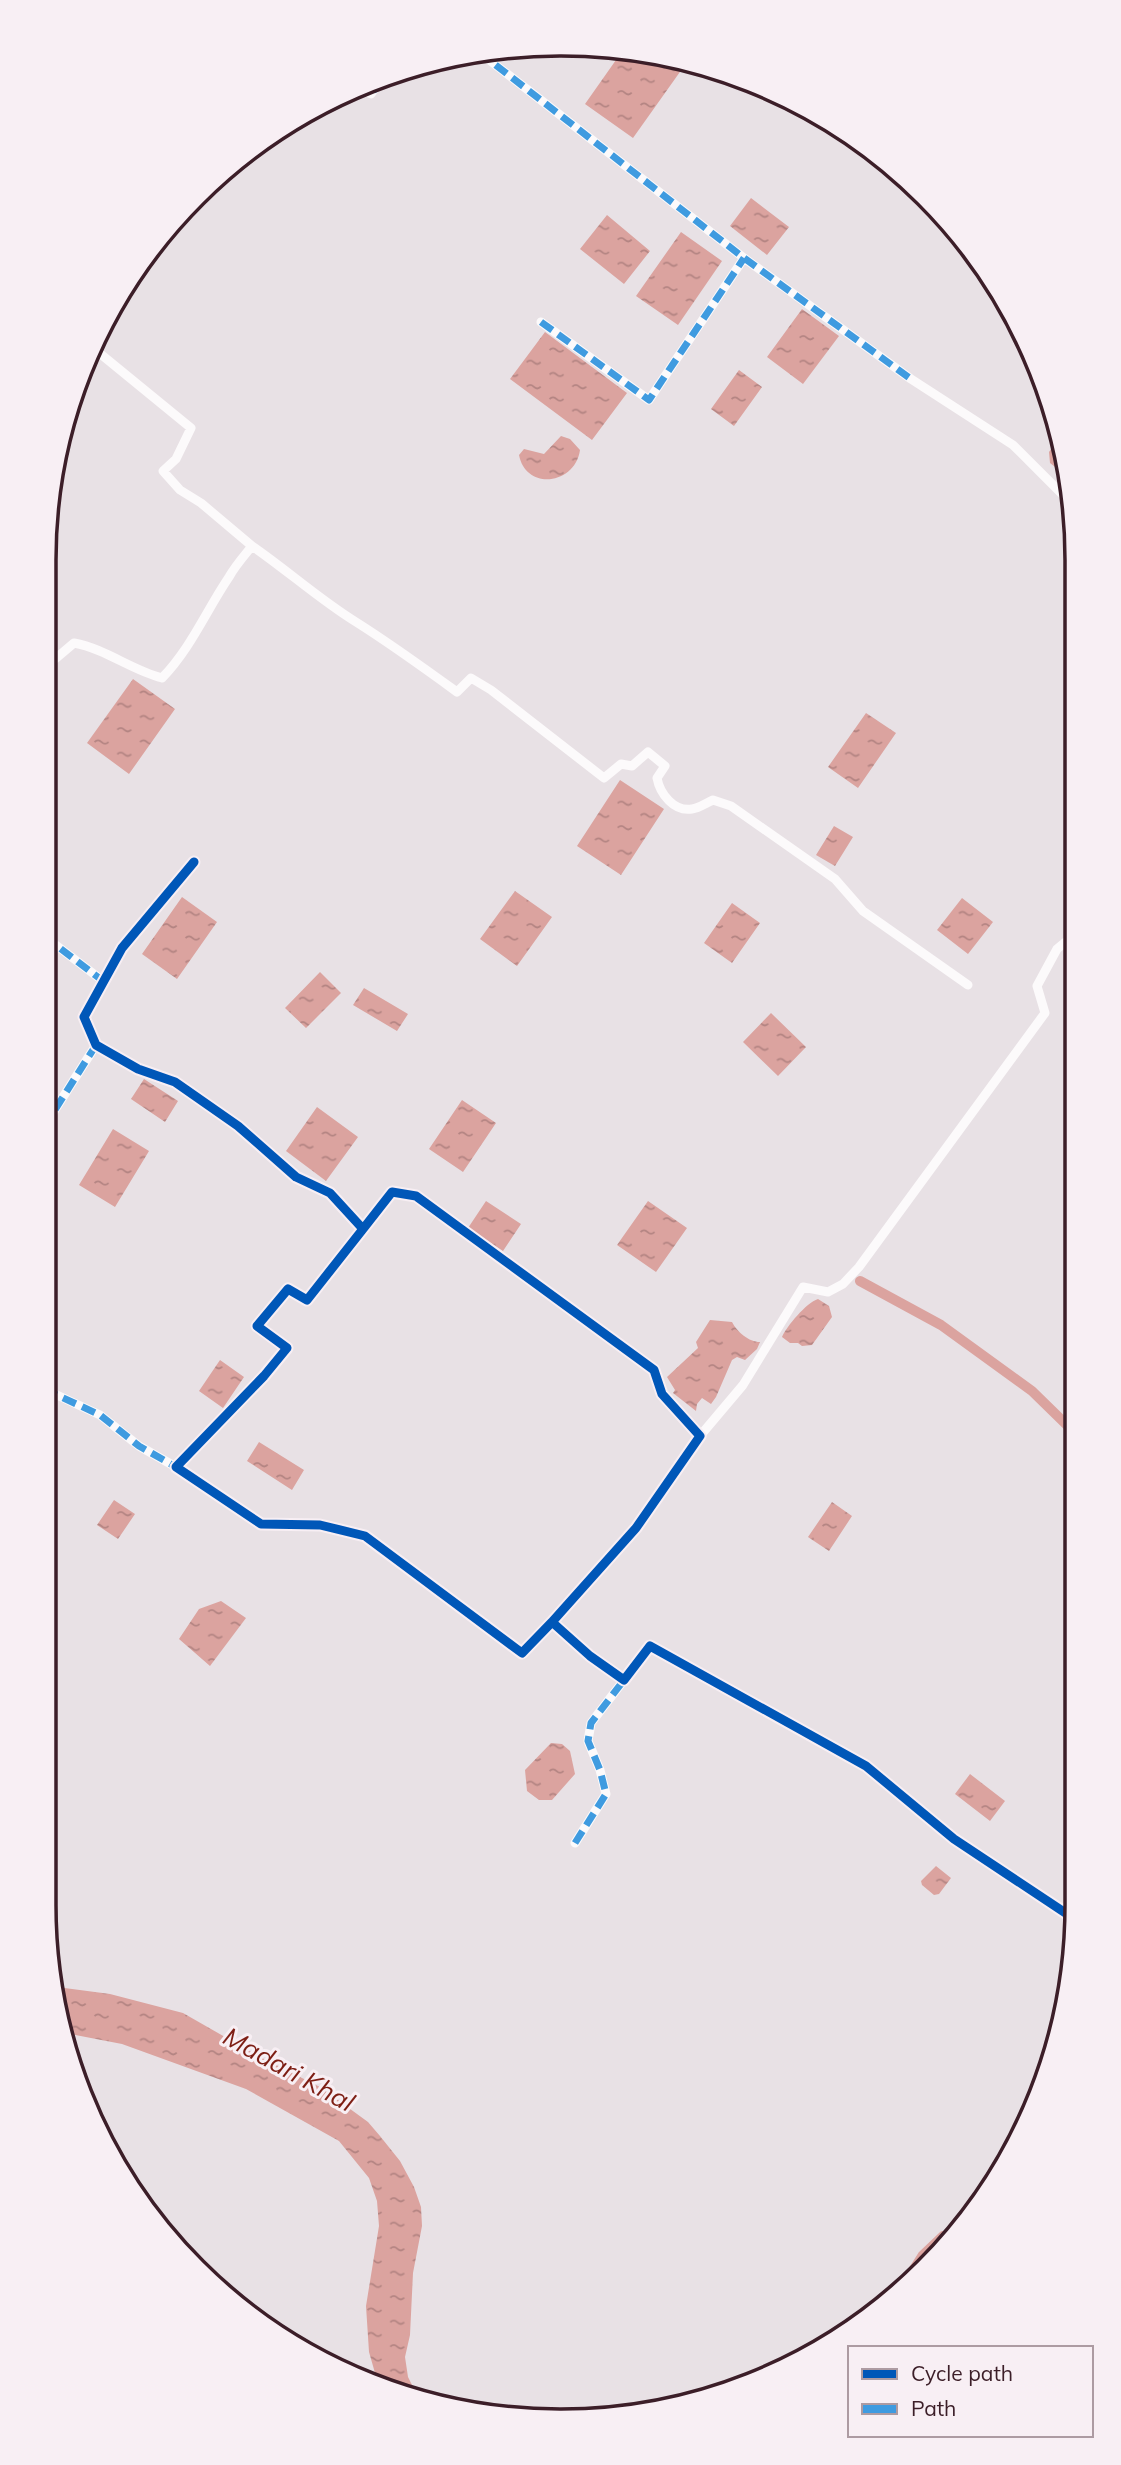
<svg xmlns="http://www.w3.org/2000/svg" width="1121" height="2465" font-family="Mulish,sans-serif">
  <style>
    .water { fill: url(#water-ripples) }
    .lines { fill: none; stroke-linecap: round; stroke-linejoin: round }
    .canal { stroke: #dba39f; stroke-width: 10 }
    .street { stroke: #fcfafb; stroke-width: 9 }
    .quiet { stroke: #3f9be0; stroke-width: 7; stroke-dasharray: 14 7; stroke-linecap: butt }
    .cycleway-casing { stroke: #f8eff4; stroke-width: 13 }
    .cycleway { stroke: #0057b8; stroke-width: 9 }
    .labels { text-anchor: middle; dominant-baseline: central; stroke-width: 6; stroke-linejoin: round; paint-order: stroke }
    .water-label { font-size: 26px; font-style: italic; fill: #7d1e14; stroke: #f8eff4 }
    .rim { fill: none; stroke: #3c1e28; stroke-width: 3.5 }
  </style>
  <defs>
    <pattern id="water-ripples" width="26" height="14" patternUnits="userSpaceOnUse" patternTransform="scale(1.75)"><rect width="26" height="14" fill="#dba39f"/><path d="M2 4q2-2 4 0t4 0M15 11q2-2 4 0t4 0" fill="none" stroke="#b38482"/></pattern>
  </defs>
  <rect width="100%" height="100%" fill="#e8e1e5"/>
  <!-- water -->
  <path class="water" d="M623 50 661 54 687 62 633 138 585 104Z
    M751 198 789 227 767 255 730 226Z
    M607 215 650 251 624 284 580 249Z
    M681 232 722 261 678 325 636 296Z
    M802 309 839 336 803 384 767 357Z
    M545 332 627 393 592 440 510 379Z
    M739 370 762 387 734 426 711 409Z
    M561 436 570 439 580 450C575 485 526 491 519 455L524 449 544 454Z
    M1058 439 1069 478 1050 463 1049 452Z
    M133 679 175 709 129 774 87 743Z
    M866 713 896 733 858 788 828 767Z
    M620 780 664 809 621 875 577 846Z
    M834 826 853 837 835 866 816 855Z
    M515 891 552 917 517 966 480 939Z
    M182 897 217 922 177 979 142 954Z
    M962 898 993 922 968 954 937 930Z
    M732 903 760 923 732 963 704 943Z
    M320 972 341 993 306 1028 285 1008Z
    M364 988 408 1014 397 1031 353 1005Z
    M771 1013 806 1047 778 1076 743 1042Z
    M144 1079 178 1101 165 1122 131 1099Z
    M462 1100 496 1123 463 1172 429 1149Z
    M317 1107 358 1137 326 1181 286 1151Z
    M113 1129 149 1151 115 1207 79 1185Z
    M486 1201 521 1224 503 1251 468 1228Z
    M648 1201 687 1228 656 1272 617 1245Z
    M818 1299 829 1306 832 1317 812 1345 802 1346 798 1343H790L782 1337C787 1326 806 1303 818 1299Z
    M710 1320 732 1322C737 1332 749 1342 760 1342L757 1349 745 1360 737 1357 732 1360 716 1397 711 1404 702 1398 697 1404 696 1411 673 1393 675 1390 667 1377 698 1348 696 1342Z
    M220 1360 244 1377 223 1408 199 1391Z
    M259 1442 304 1470 292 1490 247 1461Z
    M114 1500 135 1514 118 1539 97 1525Z
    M832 1502 852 1516 829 1551 808 1537Z
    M221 1601 246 1618 210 1666 179 1639 199 1609Z
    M551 1743 562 1744 570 1751 575 1774 552 1800H539L527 1791 525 1770Z
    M970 1774 1005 1801 990 1821 955 1794Z
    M936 1866 951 1878 939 1894 934 1895 922 1885 921 1881Z
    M57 1987 110 1994 183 2013 260 2057 320 2087 368 2122 380 2136 400 2161 414 2187 421 2207 422 2226 413 2273 410 2335 405 2357 408 2377 417 2395 377 2380 369 2352 366 2306 379 2226 377 2201 369 2178 339 2141 246 2089 122 2044 65 2033Z"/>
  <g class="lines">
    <!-- canal -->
    <path class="canal" d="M860 1281 941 1325 1032 1391 1076 1434
      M908 2279 923 2255 943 2236 954 2237"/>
    <!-- street -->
    <path class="street" d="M479 52 744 258 911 379 1013 445 1073 505
      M355 87 371 94 383 77
      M541 322 649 400 744 258
      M252 546C287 570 320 600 356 622 391 644 424 668 457 692L471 678 491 690 604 778 621 764 632 766 648 752 665 766 657 778C660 794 674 812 692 809 699 808 706 803 713 800L731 806 835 879 863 911 968 985
      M44 664 48 665 74 643C106 649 131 670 162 678 191 648 206 611 229 577 235 566 244 556 252 546L201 503 180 490 163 471 176 459 191 428 92 347
      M194 862 122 948 84 1017 96 1045 138 1069 175 1082 238 1126 296 1177 330 1193 363 1229 307 1300 288 1289 257 1326 287 1348 264 1376 176 1467 261 1524 320 1525 365 1536 522 1653 552 1622
      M44 936 103 981
      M44 1127 96 1045
      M363 1229 392 1192 416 1196 654 1370 662 1394 700 1436 636 1528 552 1622 590 1656 624 1680 650 1646 866 1766 954 1839 1076 1920
      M44 1389 100 1415 139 1446 176 1467
      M700 1436 743 1385 803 1287 828 1292 843 1284 859 1267 1045 1013 1037 986 1057 949 1074 935
      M575 1843 606 1794 600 1770 588 1741 591 1723 624 1680"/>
    <!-- quiet -->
    <path class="quiet" d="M479 52 744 258 911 379
      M355 87 371 94 383 77
      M541 322 649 400 744 258
      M44 936 103 981
      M44 1127 96 1045
      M44 1389 100 1415 139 1446 176 1467
      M575 1843 606 1794 600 1770 588 1741 591 1723 624 1680"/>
    <!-- cycleway casing -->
    <g class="cycleway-casing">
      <path id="cycleway" d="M194 862 122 948 84 1017 96 1045 138 1069 175 1082 238 1126 296 1177 330 1193 363 1229 307 1300 288 1289 257 1326 287 1348 264 1376 176 1467 261 1524 320 1525 365 1536 522 1653 552 1622
        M363 1229 392 1192 416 1196 654 1370 662 1394 700 1436 636 1528 552 1622 590 1656 624 1680 650 1646 866 1766 954 1839 1076 1920"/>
    </g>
    <!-- cycleway -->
    <use href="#cycleway" class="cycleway"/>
  </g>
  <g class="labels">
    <!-- water labels -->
    <g class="water-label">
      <text transform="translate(289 2069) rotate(29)">Madari Khal</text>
    </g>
  </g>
  <!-- crop -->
  <path d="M0 0H1121V2465H0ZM560 56H561A504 504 0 0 1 1065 560V1905A504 504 0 0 1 561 2409H560A504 504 0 0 1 56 1905V560A504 504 0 0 1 560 56Z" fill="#f8eff4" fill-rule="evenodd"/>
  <path class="rim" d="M560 56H561A504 504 0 0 1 1065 560V1905A504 504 0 0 1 561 2409H560A504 504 0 0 1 56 1905V560A504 504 0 0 1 560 56Z"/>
  <!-- legend -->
  <rect x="848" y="2346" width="245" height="91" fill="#f8eff4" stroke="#ad9ba2" stroke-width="2"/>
  <rect x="862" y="2369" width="35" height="10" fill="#0057b8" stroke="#ad9ba2" stroke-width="2"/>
  <text x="911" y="2381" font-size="21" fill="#3c1e28">Cycle path</text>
  <rect x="862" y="2404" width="35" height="10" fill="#3f9be0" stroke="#ad9ba2" stroke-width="2"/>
  <text x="911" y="2416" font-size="21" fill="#3c1e28">Path</text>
</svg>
